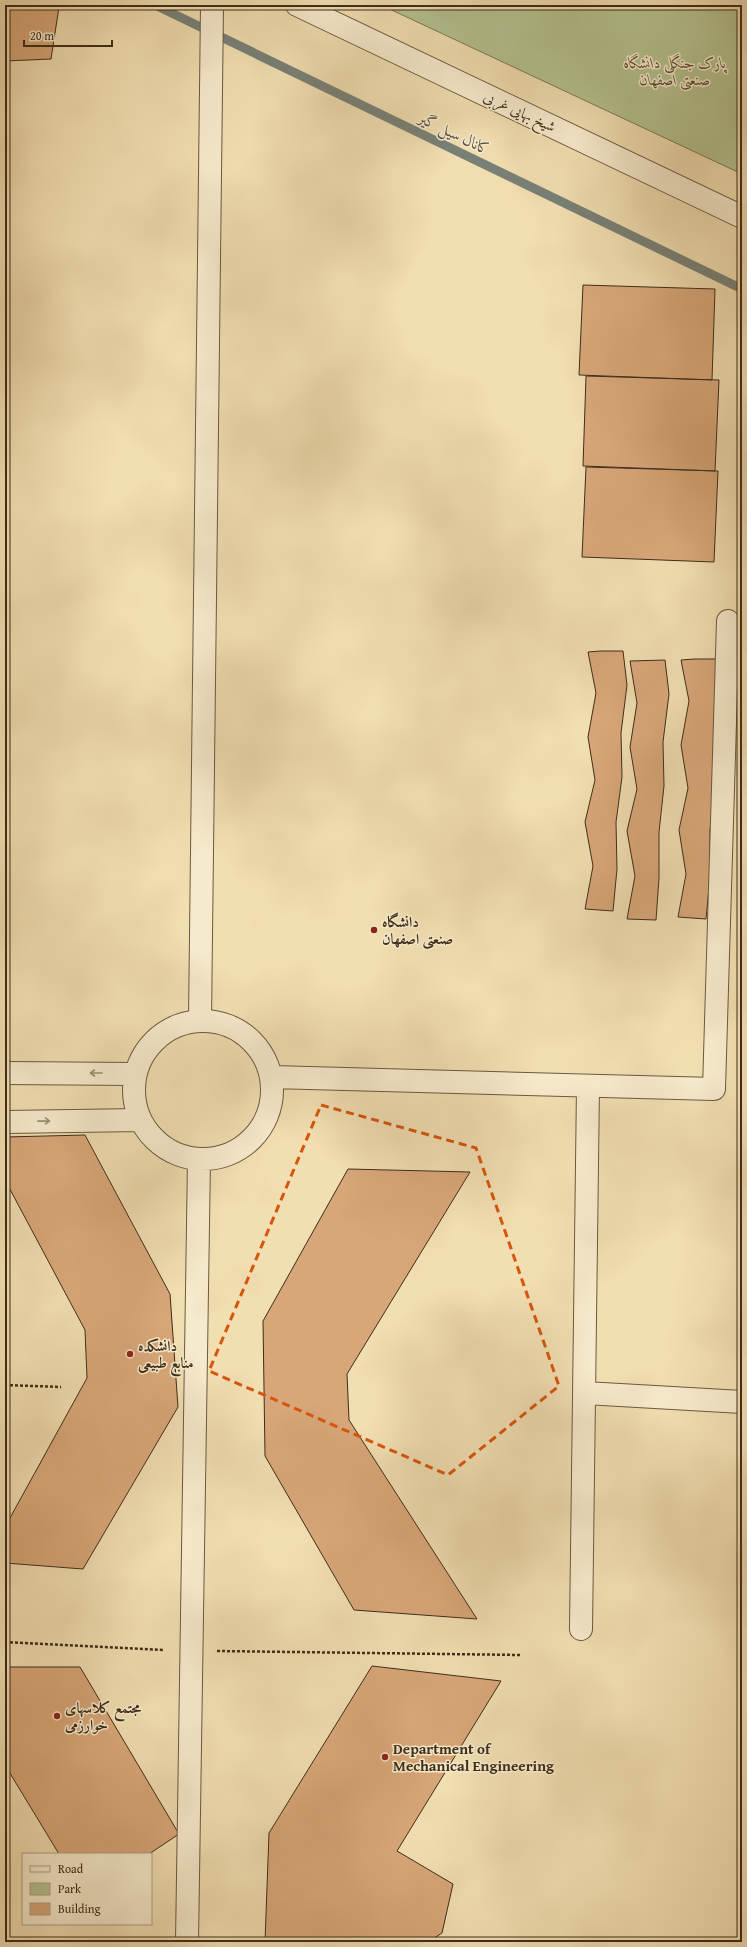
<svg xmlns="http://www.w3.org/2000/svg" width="747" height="1947" font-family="'Gentium Book Plus',Amiri,serif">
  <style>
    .green { fill: #b4c290; stroke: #797854 }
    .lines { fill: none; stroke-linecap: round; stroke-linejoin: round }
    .stream { stroke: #788177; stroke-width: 9 }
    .building { fill: #d8a779; stroke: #3e2d19 }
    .minor-casing { stroke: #6b593f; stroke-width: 24 }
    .path { stroke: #3e2d19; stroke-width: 2.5; stroke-dasharray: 3 2; stroke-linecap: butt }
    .minor { stroke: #f6eacc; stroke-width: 22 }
    .oneway { stroke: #9a8c72 }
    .marked { fill: none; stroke: #d7550d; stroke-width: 3; stroke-dasharray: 8 5; stroke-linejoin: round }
    .poi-dot { fill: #8f2418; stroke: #f6eacc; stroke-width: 1.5 }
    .labels { text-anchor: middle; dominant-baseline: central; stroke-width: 3; stroke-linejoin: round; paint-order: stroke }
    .park-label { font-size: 15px; font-style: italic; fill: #564b31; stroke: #f6eacc }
    .street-label { font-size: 15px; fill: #3e2d19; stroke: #f6eacc }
    .poi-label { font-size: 15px; font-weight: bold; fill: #3e2d19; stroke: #f6eacc; text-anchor: start }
    .water-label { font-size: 16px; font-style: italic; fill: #565040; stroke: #f6eacc }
  </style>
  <rect width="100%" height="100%" fill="#f1deb1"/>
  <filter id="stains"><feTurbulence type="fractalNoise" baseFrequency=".005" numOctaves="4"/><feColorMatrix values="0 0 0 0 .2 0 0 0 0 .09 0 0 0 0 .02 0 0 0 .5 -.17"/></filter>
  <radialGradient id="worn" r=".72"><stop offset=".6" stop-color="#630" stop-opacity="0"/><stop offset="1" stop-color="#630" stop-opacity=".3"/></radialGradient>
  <!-- green -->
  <path class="green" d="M381 5H742V174Z"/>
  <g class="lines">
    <!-- stream -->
    <path class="stream" d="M155 5 742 289"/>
  </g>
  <!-- building -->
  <path class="building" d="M59 7 51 59 5 61V8Z
    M583 285 715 289 712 380 579 375Z
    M586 376 719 380 715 471 583 466Z
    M586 467 718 471 714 562 582 557Z
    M601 651H623L627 685 621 733 622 777 616 822 617 869 613 911 585 909 593 866 585 822 595 780 588 737 596 693 588 652Z
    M695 659H717L715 785 710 830V877L706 919 678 917 686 874 679 830 688 788 681 745 689 701 681 660Z
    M665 660 669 694 663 742 664 786 659 832V878L656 920 627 919 635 876 627 831 637 789 630 747 637 703 630 661Z
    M85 1135 170 1294 178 1407 83 1569 5 1563V1527L87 1378 85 1330 5 1180V1137Z
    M348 1169 470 1172 347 1374 349 1420 477 1619 354 1610 265 1456 263 1321Z
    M372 1666 501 1681 397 1851 453 1884 442 1933 428 1942H265L269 1833Z
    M5 1667H80L179 1834 149 1854H59L5 1765Z"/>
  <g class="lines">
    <!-- minor casing -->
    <g class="minor-casing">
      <path id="minor" d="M297 5 742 217
        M200 1020 212 5
        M134 1090a69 69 0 1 1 138 0a69 69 0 1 1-138 0Z
        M5 1073 135 1074
        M272 1077 714 1089 728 621
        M5 1122 140 1120
        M585 1393 742 1402
        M581 1629 588 1087
        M187 1942 199 1159"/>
    </g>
    <!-- path -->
    <path class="path" d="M5 1385 61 1387
      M5 1642 164 1650
      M217 1651 521 1655"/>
    <!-- minor -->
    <use href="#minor" class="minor"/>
  </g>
  <!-- one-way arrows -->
  <defs><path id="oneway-shaft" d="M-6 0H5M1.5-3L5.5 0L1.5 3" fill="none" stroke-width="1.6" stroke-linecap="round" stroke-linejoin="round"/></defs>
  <g class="oneway">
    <use href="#oneway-shaft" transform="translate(96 1073) rotate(-180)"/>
    <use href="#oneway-shaft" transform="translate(44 1121) rotate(-1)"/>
  </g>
  <!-- marked area -->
  <path class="marked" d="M321 1105 476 1148 559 1386 448 1475 209 1371Z"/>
  <!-- markers -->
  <g class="poi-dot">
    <circle cx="374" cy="930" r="4"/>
    <circle cx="130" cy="1354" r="4"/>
    <circle cx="57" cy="1716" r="4"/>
    <circle cx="385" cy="1757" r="4"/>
  </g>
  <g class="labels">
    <!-- park labels -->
    <g class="park-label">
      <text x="675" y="62">پارک جنگلی دانشگاه<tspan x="675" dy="17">صنعتی اصفهان</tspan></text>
    </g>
    <!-- street labels -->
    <g class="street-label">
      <text transform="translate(520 111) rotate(25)">شیخ بهایی غربی</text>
    </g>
    <!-- poi labels -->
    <g class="poi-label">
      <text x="382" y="921">دانشگاه<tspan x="382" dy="17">صنعتی اصفهان</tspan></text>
      <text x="138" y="1345">دانشکده<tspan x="138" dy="17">منابع طبیعی</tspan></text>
      <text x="65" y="1707">مجتمع کلاسهای<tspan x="65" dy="17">خوارزمی</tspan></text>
      <text x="393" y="1748">Department of<tspan x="393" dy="17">Mechanical Engineering</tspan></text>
    </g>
    <!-- water labels -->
    <g class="water-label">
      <text transform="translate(455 133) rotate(26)">کانال سیل گیر</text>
    </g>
  </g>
  <!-- margin -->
  <rect width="747" height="1947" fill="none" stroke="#f1deb1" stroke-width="20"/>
  <rect x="6" y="6" width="735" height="1935" fill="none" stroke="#3e2d19" stroke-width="2"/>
  <rect x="10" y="10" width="727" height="1927" fill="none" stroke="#3e2d19"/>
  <!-- legend -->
  <rect x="22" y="1853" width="130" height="72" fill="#f6eacc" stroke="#ac9e84"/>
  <rect x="30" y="1866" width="20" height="6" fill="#f6eacc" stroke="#ac9e84"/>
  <text x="58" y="1873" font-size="12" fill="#3e2d19">Road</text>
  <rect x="30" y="1883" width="20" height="12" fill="#b4c290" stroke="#ac9e84"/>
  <text x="58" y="1893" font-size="12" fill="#3e2d19">Park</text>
  <rect x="30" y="1903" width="20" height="12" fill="#d8a779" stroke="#ac9e84"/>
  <text x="58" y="1913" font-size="12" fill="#3e2d19">Building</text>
  <!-- scale -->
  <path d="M24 40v6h88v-6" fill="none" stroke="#3e2d19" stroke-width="2"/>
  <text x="30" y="40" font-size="12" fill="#3e2d19" stroke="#f6eacc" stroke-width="3" paint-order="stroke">20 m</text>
  <rect width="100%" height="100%" filter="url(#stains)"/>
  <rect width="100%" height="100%" fill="url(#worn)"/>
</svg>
